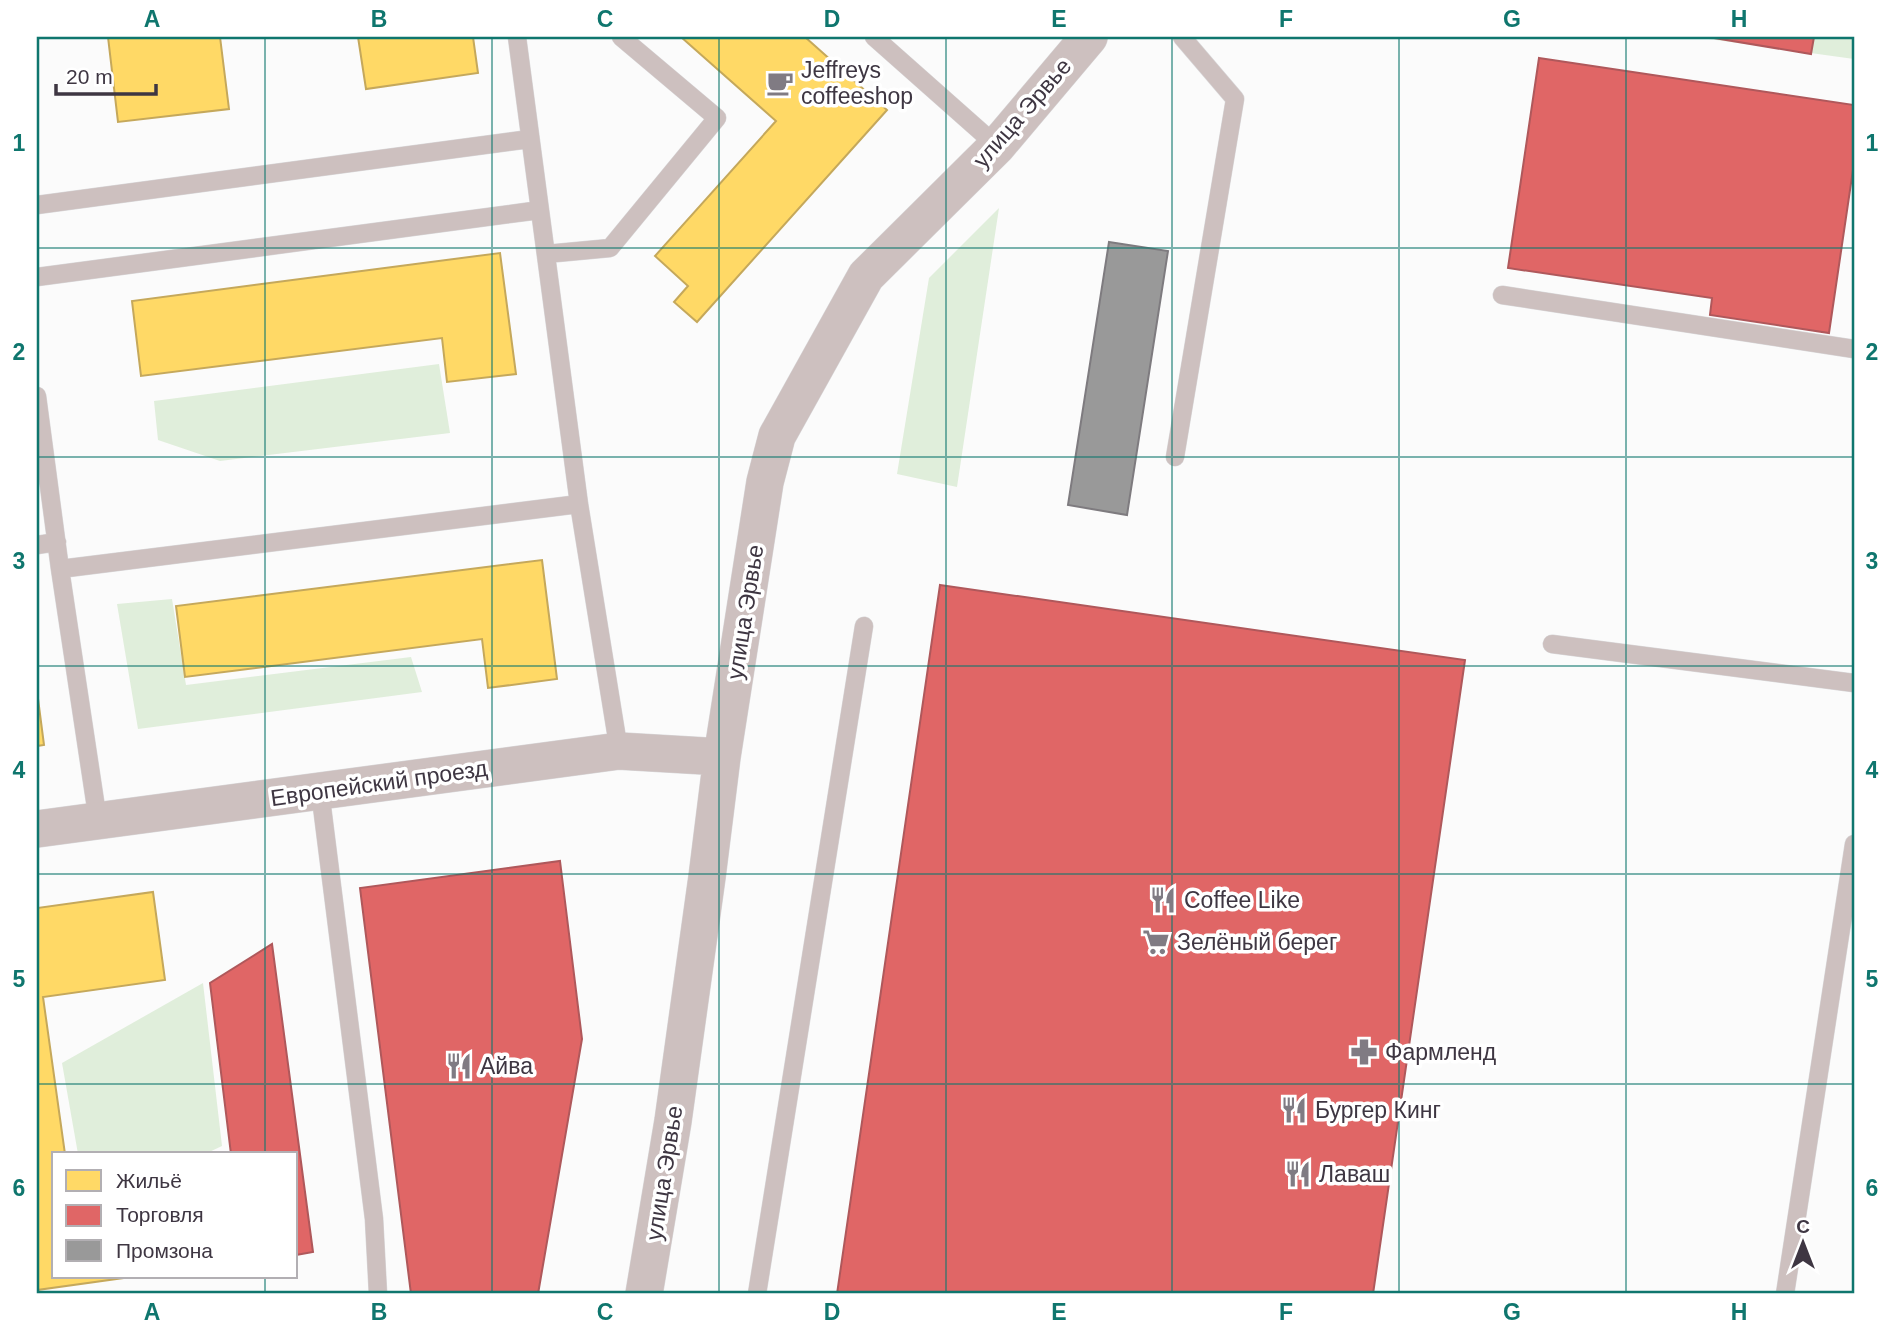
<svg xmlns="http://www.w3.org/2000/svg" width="1891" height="1331" font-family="Helvetica,sans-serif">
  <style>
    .green { fill: #e0eedb }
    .homes { fill: #ffd966; stroke: #c5a85b; stroke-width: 2 }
    .shops { fill: #e06666; stroke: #af585b; stroke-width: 2 }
    .industry { fill: #999; stroke: #7e7b7f; stroke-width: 2 }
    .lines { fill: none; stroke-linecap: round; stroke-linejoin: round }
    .service-casing { stroke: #d9d8da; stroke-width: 19 }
    .minor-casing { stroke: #d9d8da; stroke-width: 38 }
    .service { stroke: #cdc0bf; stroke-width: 18 }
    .minor { stroke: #cdc0bf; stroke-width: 37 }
    .grid { fill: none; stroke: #0f766e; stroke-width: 2; stroke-opacity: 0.55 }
    .labels { text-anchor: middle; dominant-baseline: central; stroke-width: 7; stroke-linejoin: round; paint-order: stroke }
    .poi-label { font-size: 23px; fill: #3e3642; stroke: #fff; text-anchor: start }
    .street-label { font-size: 23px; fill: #3e3642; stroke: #fff }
    .neatline { fill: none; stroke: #0f766e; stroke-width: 2.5 }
    .grid-label { font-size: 23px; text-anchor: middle; font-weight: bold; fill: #0f766e }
  </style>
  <rect width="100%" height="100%" fill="#fbfbfb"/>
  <!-- green -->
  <path class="green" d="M1694 37H1854V59Z
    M999 208 957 487 897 474 929 278Z
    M439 364 450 433 220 461 158 440 154 401Z
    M172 599 186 685 411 657 422 692 138 729 117 604Z
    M203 983 222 1146 205 1154H78L62 1063Z"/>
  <!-- homes -->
  <path class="homes" d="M108 37H220L229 109 118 122Z
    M358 37H473L478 73 366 89Z
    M681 37H805L887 110 697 322 674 302 688 286 655 256 776 121Z
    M500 253 516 374 447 382 442 338 141 376 132 301Z
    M542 560 557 679 488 688 482 639 185 677 176 606Z
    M37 691 44 745 37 746Z
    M153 892 165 980 43 997 65 1154H54V1277H131L37 1290V908Z"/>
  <!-- shops -->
  <path class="shops" d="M1708 37H1814L1811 54Z
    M1539 58 1854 105V163L1829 333 1710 315 1712 298 1508 268Z
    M940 585 1465 660 1373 1294H837Z
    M560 861 582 1039 538 1294H411L360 888Z
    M272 944 313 1252 296 1255V1154H231L210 983Z"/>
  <!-- industry -->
  <path class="industry" d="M1109 242 1168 251 1127 515 1068 505Z"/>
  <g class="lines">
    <!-- service casing -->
    <g class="service-casing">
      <path id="service" d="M517 37 579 504 619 751
        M874 37 997 146
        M37 205 530 139
        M546 254 610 248 717 118 621 37
        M37 277 540 210
        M1502 295 1854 349
        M37 396 60 569 98 821
        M1175 457 1235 99 1182 37
        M37 545 57 542
        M60 569 579 504
        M1552 644 1854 683
        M320 791 374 1219 378 1294
        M757 1294 864 626
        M1785 1294 1854 844"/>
    </g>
    <!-- minor casing -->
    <g class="minor-casing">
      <path id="minor" d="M37 829 619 751 722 757
        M644 1294 673 1121 707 877 722 757 765 482 777 436 866 276 997 146 1089 37"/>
    </g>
    <!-- service -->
    <use href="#service" class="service"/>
    <!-- minor -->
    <use href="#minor" class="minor"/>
  </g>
  <!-- grid -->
  <path class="grid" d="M265 37V1154M492 37V1294M719 37V1294M946 37V1294M1172 37V1294M1399 37V1294M1626 37V1294M37 248H1854M37 457H1854M37 666H1854M37 874H1854M37 1084H1854M265 1277V1294"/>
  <!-- icons -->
  <defs>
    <g id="cafe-bare" transform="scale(2.1)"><path d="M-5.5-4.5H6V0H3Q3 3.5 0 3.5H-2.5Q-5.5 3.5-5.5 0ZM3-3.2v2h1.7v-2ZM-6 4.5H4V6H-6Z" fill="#807b83" stroke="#fff" stroke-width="2.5" paint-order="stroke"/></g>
    <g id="restaurant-bare" transform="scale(2.1)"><path d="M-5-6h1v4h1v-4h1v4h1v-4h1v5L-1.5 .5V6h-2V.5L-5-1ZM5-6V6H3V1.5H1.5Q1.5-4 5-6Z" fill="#807b83" stroke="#fff" stroke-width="2.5" paint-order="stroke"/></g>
    <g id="supermarket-bare" transform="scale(2.1)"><path d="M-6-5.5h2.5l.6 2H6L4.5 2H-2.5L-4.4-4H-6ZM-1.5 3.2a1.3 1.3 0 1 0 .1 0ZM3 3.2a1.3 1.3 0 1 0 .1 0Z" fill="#807b83" stroke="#fff" stroke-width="2.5" paint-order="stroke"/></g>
    <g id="pharmacy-bare" transform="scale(2.1)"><path d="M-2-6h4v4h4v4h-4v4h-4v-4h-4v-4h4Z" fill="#807b83" stroke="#fff" stroke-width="2.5" paint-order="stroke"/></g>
  </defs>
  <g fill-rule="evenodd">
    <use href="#cafe-bare" x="780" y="83"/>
    <use href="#restaurant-bare" x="1163" y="900"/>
    <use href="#supermarket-bare" x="1156" y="942"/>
    <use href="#pharmacy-bare" x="1364" y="1052"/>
    <use href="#restaurant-bare" x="459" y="1066"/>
    <use href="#restaurant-bare" x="1294" y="1110"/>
    <use href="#restaurant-bare" x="1298" y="1174"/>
  </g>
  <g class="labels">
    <!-- poi labels -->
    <g class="poi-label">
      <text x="801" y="70">Jeffreys<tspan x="801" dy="26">coffeeshop</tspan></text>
      <text x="1184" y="900">Coffee Like</text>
      <text x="1177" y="942">Зелёный берег</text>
      <text x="1385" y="1052">Фармленд</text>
      <text x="480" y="1066">Айва</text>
      <text x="1315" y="1110">Бургер Кинг</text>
      <text x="1319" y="1174">Лаваш</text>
    </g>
    <!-- street labels -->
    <g class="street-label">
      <text transform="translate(1022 113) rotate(-49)">улица Эрвье</text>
      <text transform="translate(745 612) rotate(-81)">улица Эрвье</text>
      <text transform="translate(379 783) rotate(-8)">Европейский проезд</text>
      <text transform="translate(664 1173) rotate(-81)">улица Эрвье</text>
    </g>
  </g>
  <!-- border -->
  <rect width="1891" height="1331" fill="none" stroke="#ffffff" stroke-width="77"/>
  <!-- legend -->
  <rect x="52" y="1152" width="245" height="126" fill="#ffffff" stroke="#b2afb3" stroke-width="2"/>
  <rect x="66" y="1170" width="35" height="21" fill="#ffd966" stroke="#b2afb3" stroke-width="2"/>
  <text x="116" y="1188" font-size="21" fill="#3e3642">Жильё</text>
  <rect x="66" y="1205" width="35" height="21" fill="#e06666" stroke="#b2afb3" stroke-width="2"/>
  <text x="116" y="1222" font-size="21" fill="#3e3642">Торговля</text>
  <rect x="66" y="1240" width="35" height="21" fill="#999999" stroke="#b2afb3" stroke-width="2"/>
  <text x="116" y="1258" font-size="21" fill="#3e3642">Промзона</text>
  <!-- north arrow -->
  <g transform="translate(1803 1243)" stroke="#ffffff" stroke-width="5" paint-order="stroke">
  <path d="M0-5L12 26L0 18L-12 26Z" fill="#3e3642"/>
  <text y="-10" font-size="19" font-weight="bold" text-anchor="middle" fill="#3e3642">С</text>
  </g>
  <!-- scale -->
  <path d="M56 84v10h100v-10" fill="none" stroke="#3e3642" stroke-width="3.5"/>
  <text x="66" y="84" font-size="21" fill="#3e3642" stroke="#ffffff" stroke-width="5" paint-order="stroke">20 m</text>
  <rect x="38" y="38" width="1815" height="1254" class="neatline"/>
  <g class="grid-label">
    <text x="152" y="27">A</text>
    <text x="379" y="27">B</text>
    <text x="605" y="27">C</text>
    <text x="832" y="27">D</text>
    <text x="1059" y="27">E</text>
    <text x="1286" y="27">F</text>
    <text x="1512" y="27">G</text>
    <text x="1739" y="27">H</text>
    <text x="19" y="151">1</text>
    <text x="1872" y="151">1</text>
    <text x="19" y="360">2</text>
    <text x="1872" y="360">2</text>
    <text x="19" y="569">3</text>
    <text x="1872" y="569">3</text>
    <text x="19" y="778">4</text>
    <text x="1872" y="778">4</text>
    <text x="19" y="987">5</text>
    <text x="1872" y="987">5</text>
    <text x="19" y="1196">6</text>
    <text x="1872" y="1196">6</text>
    <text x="152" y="1320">A</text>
    <text x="379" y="1320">B</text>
    <text x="605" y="1320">C</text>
    <text x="832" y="1320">D</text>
    <text x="1059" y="1320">E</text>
    <text x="1286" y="1320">F</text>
    <text x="1512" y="1320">G</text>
    <text x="1739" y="1320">H</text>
  </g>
</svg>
